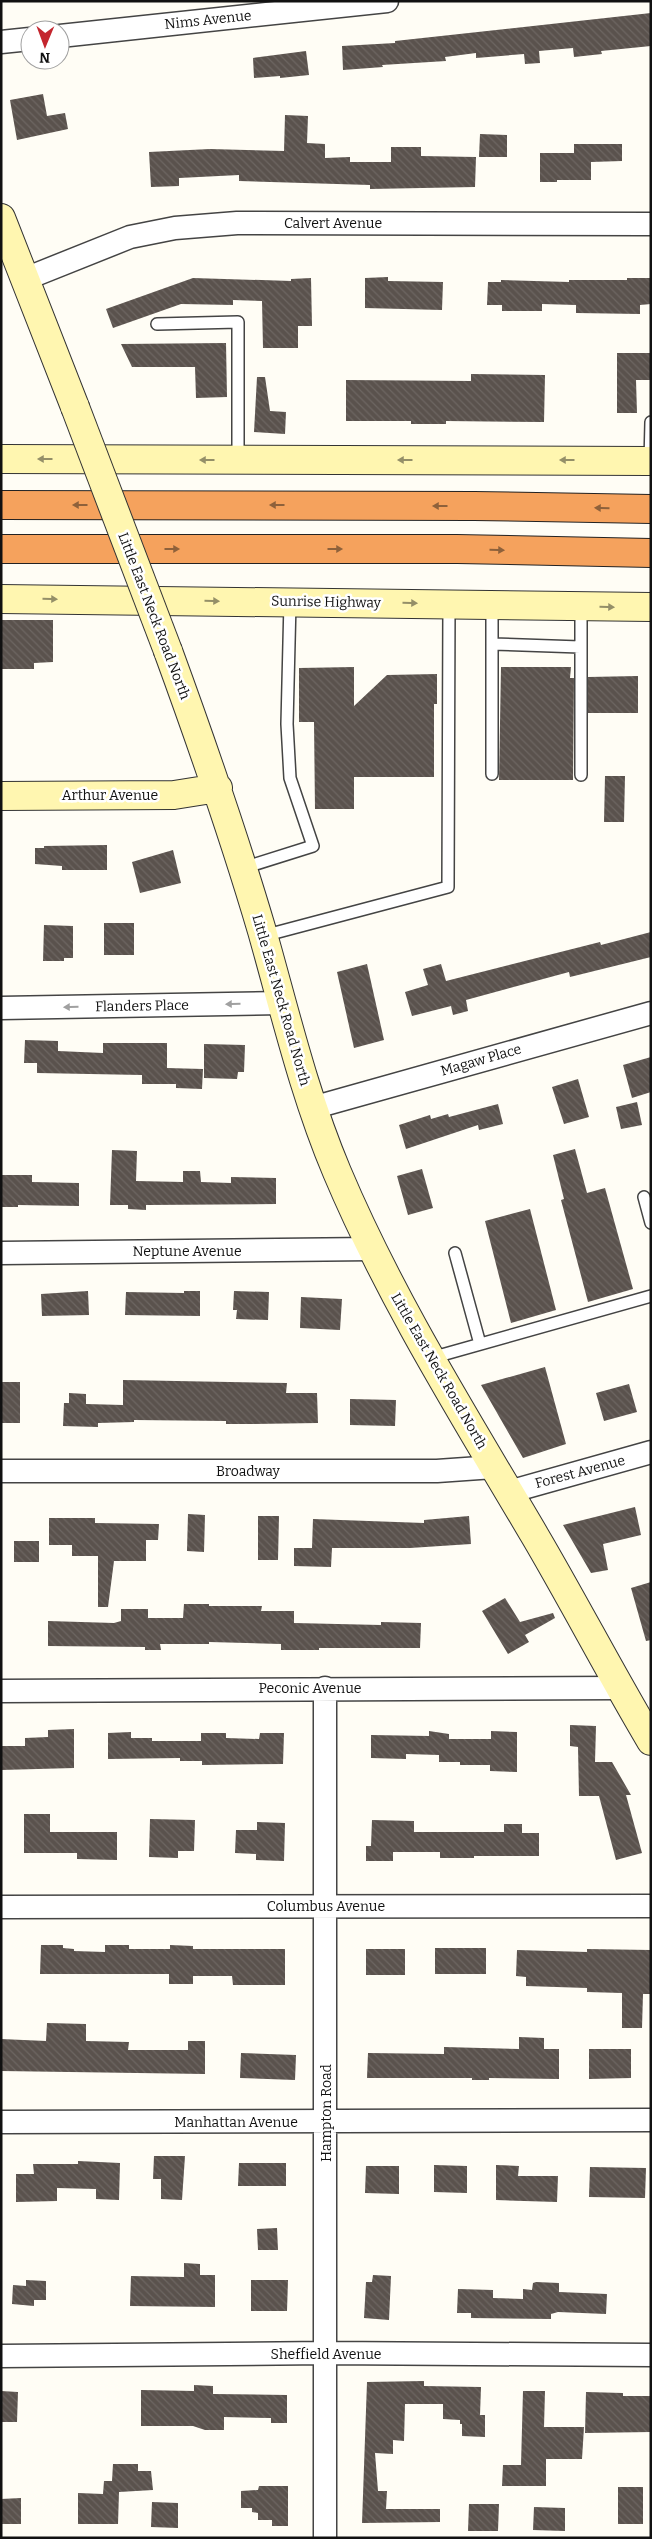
<svg xmlns="http://www.w3.org/2000/svg" width="652" height="2539" font-family="Bitter,serif">
  <style>
    .building { fill: url(#building-back-hatch) }
    .lines { fill: none; stroke-linecap: round; stroke-linejoin: round }
    .lane-casing { stroke: #444; stroke-width: 14 }
    .street-casing { stroke: #444; stroke-width: 25 }
    .secondary-casing { stroke: #333; stroke-width: 30 }
    .highway-casing { stroke: #222; stroke-width: 30 }
    .lane { stroke: #fff; stroke-width: 11 }
    .street { stroke: #fff; stroke-width: 22 }
    .secondary { stroke: #fff6b0; stroke-width: 28 }
    .highway { stroke: #f5a25d; stroke-width: 28 }
    .secondary-bridge-casing { stroke: #333; stroke-width: 30; stroke-linecap: butt }
    .secondary-bridge { stroke: #fff6b0; stroke-width: 28 }
    .oneway { fill: #948f68 }
    .oneway2 { fill: #8e613b }
    .oneway3 { fill: #a0a0a0 }
    .labels { text-anchor: middle; dominant-baseline: central; stroke-width: 5; stroke-linejoin: round; paint-order: stroke }
    .street-label { font-size: 14px; fill: #111; stroke: #fff }
  </style>
  <defs>
    <pattern id="building-back-hatch" width="6" height="6" patternUnits="userSpaceOnUse" patternTransform="scale(1.25)"><rect width="6" height="6" fill="#5a524d"/><path d="M-1 5l2 2M0 0l6 6M5-1l2 2" fill="none" stroke="#6d6662"/></pattern>
  </defs>
  <rect width="100%" height="100%" fill="#fffdf5"/>
  <!-- building -->
  <path class="building" d="M651 13V46L601 51 602 54 574 57 573 48 539 51 540 63 525 64 524 54 476 58V53L445 57 446 61 382 65 383 67 343 70 342 46 395 43V41Z
    M306 51 309 75 280 78V76L254 78 253 58Z
    M43 94 47 116 65 113 68 129 17 140 10 100Z
    M285 115 308 116 307 143 325 144V158L350 157V162H391V147H421V156L476 157 475 187 370 189V185L239 181V175L179 178V186L151 187 149 152 210 149 284 151Z
    M480 134 507 135V157H479Z
    M574 144H622V161L591 162V180H557V182H540V153H574Z
    M388 277V281L443 282 442 310 365 308V278Z
    M193 278 291 281V279L311 278 312 326H298V348H263L262 301 233 300V305L181 304 113 328 106 309Z
    M627 278H651V304L640 305V314L576 313V305L542 304V311H502V305H487L488 282H501V280L569 282V280H627Z
    M226 343 227 397 196 398 195 367H132L121 344Z
    M617 353H651V380H636L637 413H617Z
    M471 374 545 375 544 422 446 421V424H411V421H346V380L471 381Z
    M257 377H265L270 411 286 412 285 434 254 432Z
    M1 620H53V662L34 663V669H1Z
    M354 667V706L387 675 437 674V704H434V777H354V809H315L314 722H299V668Z
    M501 667H571L570 678H574L573 780H499Z
    M638 676V713H588V677Z
    M605 776H625L624 822H604Z
    M107 845V870H62V866L35 864V848H44V846Z
    M173 850 181 883 140 893 132 862Z
    M104 923H134V955H104Z
    M44 925 73 926V958H64V961H43Z
    M651 932V957L570 977 569 972 466 1000 468 1011 453 1015 451 1006 412 1016 405 992 428 985 423 969 441 964 446 981 600 942 601 945Z
    M367 964 384 1040 354 1048 337 972Z
    M25 1040 58 1041V1051L103 1053V1043H167V1068L203 1069 202 1089 176 1088V1084H142V1075L37 1073V1063H24Z
    M204 1044 245 1045 244 1072H238L237 1079 204 1078Z
    M651 1057V1092L632 1098 623 1065Z
    M578 1079 589 1117 564 1124 552 1087Z
    M637 1102 642 1125 621 1129 616 1107Z
    M498 1104 503 1124 479 1130 478 1125 406 1149 399 1125 430 1115 431 1119 448 1114 449 1117Z
    M575 1149 587 1193 605 1188 633 1289 588 1302 561 1200 564 1199 553 1155Z
    M112 1150 137 1151 136 1181 183 1182V1171H200L201 1182 231 1183V1177L276 1178V1204L146 1205V1210L128 1209V1205H110Z
    M422 1169 433 1208 408 1215 397 1176Z
    M2 1175H32V1182L79 1183V1206L18 1205V1207H1Z
    M530 1209 556 1310 511 1323 485 1221Z
    M88 1291 89 1315 42 1316 41 1294Z
    M184 1291H200V1316L125 1315 126 1292 184 1293Z
    M234 1291 269 1292 268 1320 236 1319 237 1310H233Z
    M301 1297 342 1299 340 1330 300 1328Z
    M545 1367 566 1444 523 1458 481 1385Z
    M123 1380 287 1383 286 1393H317L318 1423 251 1424H226V1421L134 1420V1422L98 1423V1427L63 1426 64 1403H69V1393L86 1394V1404L123 1405Z
    M1 1382H20V1423H1Z
    M629 1384 637 1412 604 1421 596 1393Z
    M350 1399 396 1400 395 1426 350 1425Z
    M635 1507 641 1535 603 1544 608 1570 591 1573 563 1525Z
    M188 1514 205 1515 204 1552 187 1551Z
    M258 1516H279L278 1560H258Z
    M469 1516 471 1544 410 1548H332L331 1567 294 1566V1548H312L313 1519 424 1523V1520Z
    M49 1518H95V1523L159 1524 158 1540H146V1561H114L108 1607H98V1556H72V1545H49Z
    M14 1541H39V1562H14Z
    M651 1582V1640L646 1641 631 1588Z
    M505 1598 520 1622 553 1613 555 1618 525 1635 529 1642 508 1654 482 1611Z
    M184 1604H209V1606H262L261 1611H294V1623L381 1625V1622L421 1623 420 1648H319V1650H281V1644L209 1642V1644H160L161 1650H145V1647L48 1646V1621L114 1623 121 1621V1609H148V1618H183Z
    M570 1725 596 1726 595 1762H612L631 1795H626L642 1853 616 1860 599 1796H579L578 1747 570 1746Z
    M74 1729V1768L1 1770V1746H25V1738L48 1737V1730Z
    M429 1731 449 1734V1739H491V1731L517 1732V1772L490 1771V1765H460V1762H439V1755L406 1754V1759L371 1758V1735L429 1736Z
    M131 1732V1738H152V1741H201V1733H226V1738L259 1739 260 1733H284L283 1764 202 1765V1761H180V1758L108 1759V1733Z
    M24 1814H50V1832H117V1860L77 1859V1853H24Z
    M150 1819 195 1820 194 1851H178V1858L149 1857Z
    M372 1820 414 1821V1832H504V1824H522V1833H539V1856H474V1858H440V1852H393V1861H366V1846H371Z
    M257 1822 285 1823 284 1861 256 1860V1854L235 1853 236 1830H257Z
    M41 1945H63V1948L74 1949V1951L105 1952V1945H129V1949H170V1945L193 1946V1949H285V1985H233L232 1976H193V1984H169V1974H40Z
    M435 1948H486V1974H435Z
    M366 1949H405V1975H366Z
    M587 1949 651 1950V1994H643L642 2028H622V1993L587 1992V1988L526 1986V1977L516 1976 517 1950 587 1952Z
    M47 2023 86 2024V2041L129 2042 128 2050H188V2041H205V2074L1 2071V2039L46 2041Z
    M519 2037 544 2038V2049H559V2079L489 2078V2080H472V2078H367L368 2053 444 2054V2047L519 2049Z
    M589 2049H631V2078L589 2079Z
    M241 2053 296 2055 295 2080 240 2078Z
    M154 2156H185L182 2200 161 2199V2179H153Z
    M78 2161 120 2163 119 2200 96 2199V2189L57 2188V2201L16 2202V2174H34L33 2164H78Z
    M239 2163H286V2186H238Z
    M434 2165 467 2166V2193L434 2192Z
    M496 2165 519 2166 518 2176H558L557 2202 496 2200Z
    M366 2166H399V2194L365 2193Z
    M590 2167 646 2168 645 2198 589 2197Z
    M277 2228 278 2250H258L257 2229Z
    M184 2263 200 2264V2275H215V2307L130 2306 131 2276 184 2277Z
    M373 2275 391 2276 389 2320 364 2318 366 2282H372Z
    M26 2280 46 2281V2300H34V2306L12 2304 13 2285 26 2286Z
    M251 2280H288L287 2311H251Z
    M536 2282 559 2283V2292L607 2294 606 2314 558 2312 551 2314V2319L471 2318V2313H457L458 2289 493 2290V2298L523 2299V2289L532 2290 533 2283Z
    M424 2381V2386L481 2387 480 2415H485V2437L462 2436V2424H460V2420L443 2419V2404H405L404 2441 393 2440V2454L375 2453 378 2491H387L386 2509H440V2522L362 2523 367 2382Z
    M194 2385 213 2386V2394L287 2395V2423H271V2418L224 2417V2430H205L193 2426H141V2390L194 2391Z
    M1 2391 18 2392 17 2422H1Z
    M523 2391H545L544 2427H584L582 2459H546V2486H502L503 2465H521Z
    M586 2392 623 2393V2396H651V2432L585 2433Z
    M113 2464H138V2471H151L153 2490 119 2492 118 2524H78V2493L103 2494 104 2481H112Z
    M259 2486H288V2526H272V2520H258V2513L252 2512V2508H241V2491L258 2490Z
    M618 2487H643V2524H618Z
    M21 2498V2524H1V2499Z
    M152 2502 178 2503V2528L151 2527Z
    M469 2504H499L498 2531H468Z
    M534 2507 565 2508V2531L533 2530Z"/>
  <g class="lines">
    <!-- lane casing -->
    <g class="lane-casing">
      <path id="lane" d="M157 324 238 322V460
        M650 461 651 422
        M581 606V775
        M492 644 580 647
        M492 774V604
        M243 868 313 846 290 778 287 724 290 602
        M263 936 448 887 449 603
        M644 1197 651 1223
        M455 1253 480 1344
        M431 1358 651 1296"/>
    </g>
    <!-- street casing -->
    <g class="street-casing">
      <path id="street" d="M60 36 387 1
        M1 42 30 39
        M25 279 130 237 175 228 237 223 651 224
        M1 1008 282 1003
        M312 1108 651 1013
        M1 1253 372 1249
        M1 1471H437L494 1467
        M509 1492 651 1452
        M325 1688V2538
        M1 1691 619 1688
        M1 1907 651 1906
        M1 2122 651 2120
        M1 2356 326 2353 651 2355"/>
    </g>
    <!-- secondary casing -->
    <g class="secondary-casing">
      <path id="secondary" d="M1 218 75 407
        M1 459 651 461
        M1 599 651 607
        M168 651C202 744 234 836 262 931 285 1012 304 1094 337 1172 391 1300 465 1417 535 1536 575 1604 611 1674 651 1741
        M1 796 174 795 218 788"/>
    </g>
    <!-- highway casing -->
    <g class="highway-casing">
      <path id="highway" d="M1 505 474 506 651 509
        M1 549H457L651 553"/>
    </g>
    <!-- lane -->
    <use href="#lane" class="lane"/>
    <!-- street -->
    <use href="#street" class="street"/>
    <!-- secondary -->
    <use href="#secondary" class="secondary"/>
    <!-- highway -->
    <use href="#highway" class="highway"/>
    <!-- secondary-bridge casing -->
    <g class="secondary-bridge-casing">
      <path id="secondary-bridge" d="M75 407 168 651"/>
    </g>
    <!-- secondary-bridge -->
    <use href="#secondary-bridge" class="secondary-bridge"/>
  </g>
  <!-- one-way arrows -->
  <defs><path id="oneway-solid" d="M-6-.8H1V-3.2L6.5 0L1 3.2V.8H-6Z" transform="scale(1.25)"/></defs>
  <g class="oneway">
    <use href="#oneway-solid" transform="translate(45 459) rotate(-180)"/>
    <use href="#oneway-solid" transform="translate(207 460) rotate(-180)"/>
    <use href="#oneway-solid" transform="translate(405 460) rotate(-180)"/>
    <use href="#oneway-solid" transform="translate(567 460) rotate(-180)"/>
    <use href="#oneway-solid" transform="translate(50 599) rotate(1)"/>
    <use href="#oneway-solid" transform="translate(212 601) rotate(1)"/>
    <use href="#oneway-solid" transform="translate(410 603) rotate(1)"/>
    <use href="#oneway-solid" transform="translate(607 607) rotate(1)"/>
  </g>
  <g class="oneway2">
    <use href="#oneway-solid" transform="translate(80 505) rotate(180)"/>
    <use href="#oneway-solid" transform="translate(277 505) rotate(180)"/>
    <use href="#oneway-solid" transform="translate(440 506) rotate(180)"/>
    <use href="#oneway-solid" transform="translate(602 508) rotate(-179)"/>
    <use href="#oneway-solid" transform="translate(172 549)"/>
    <use href="#oneway-solid" transform="translate(335 549)"/>
    <use href="#oneway-solid" transform="translate(497 550) rotate(1)"/>
  </g>
  <g class="oneway3">
    <use href="#oneway-solid" transform="translate(233 1004) rotate(179)"/>
    <use href="#oneway-solid" transform="translate(71 1007) rotate(179)"/>
  </g>
  <g class="labels">
    <!-- street labels -->
    <g class="street-label">
      <text transform="translate(208 20) rotate(-6)">Nims Avenue</text>
      <text x="333" y="223">Calvert Avenue</text>
      <text transform="translate(326 602) rotate(1)">Sunrise Highway</text>
      <text transform="translate(154 616) rotate(69)">Little East Neck Road North</text>
      <text x="110" y="795">Arthur Avenue</text>
      <text transform="translate(281 1000) rotate(74)">Little East Neck Road North</text>
      <text transform="translate(142 1006) rotate(-1)">Flanders Place</text>
      <text transform="translate(481 1060) rotate(-16)">Magaw Place</text>
      <text x="187" y="1251">Neptune Avenue</text>
      <text transform="translate(439 1371) rotate(60)">Little East Neck Road North</text>
      <text x="248" y="1471">Broadway</text>
      <text transform="translate(580 1472) rotate(-15)">Forest Avenue</text>
      <text x="310" y="1688">Peconic Avenue</text>
      <text x="326" y="1906">Columbus Avenue</text>
      <text transform="translate(326 2113) rotate(-90)">Hampton Road</text>
      <text x="236" y="2122">Manhattan Avenue</text>
      <text x="326" y="2354">Sheffield Avenue</text>
    </g>
  </g>
  <!-- border -->
  <rect width="652" height="2539" fill="none" stroke="#111111" stroke-width="5"/>
  <!-- north arrow -->
  <g transform="translate(45 45) rotate(181)"><circle r="24" fill="#ffffff" stroke="#a0a0a0"/>
  <path d="M0-4L9 19L0 12L-9 19Z" fill="#c4262e"/>
  <text y="-8" font-size="14" font-weight="bold" text-anchor="middle" fill="#111111">N</text>
  </g>
</svg>
